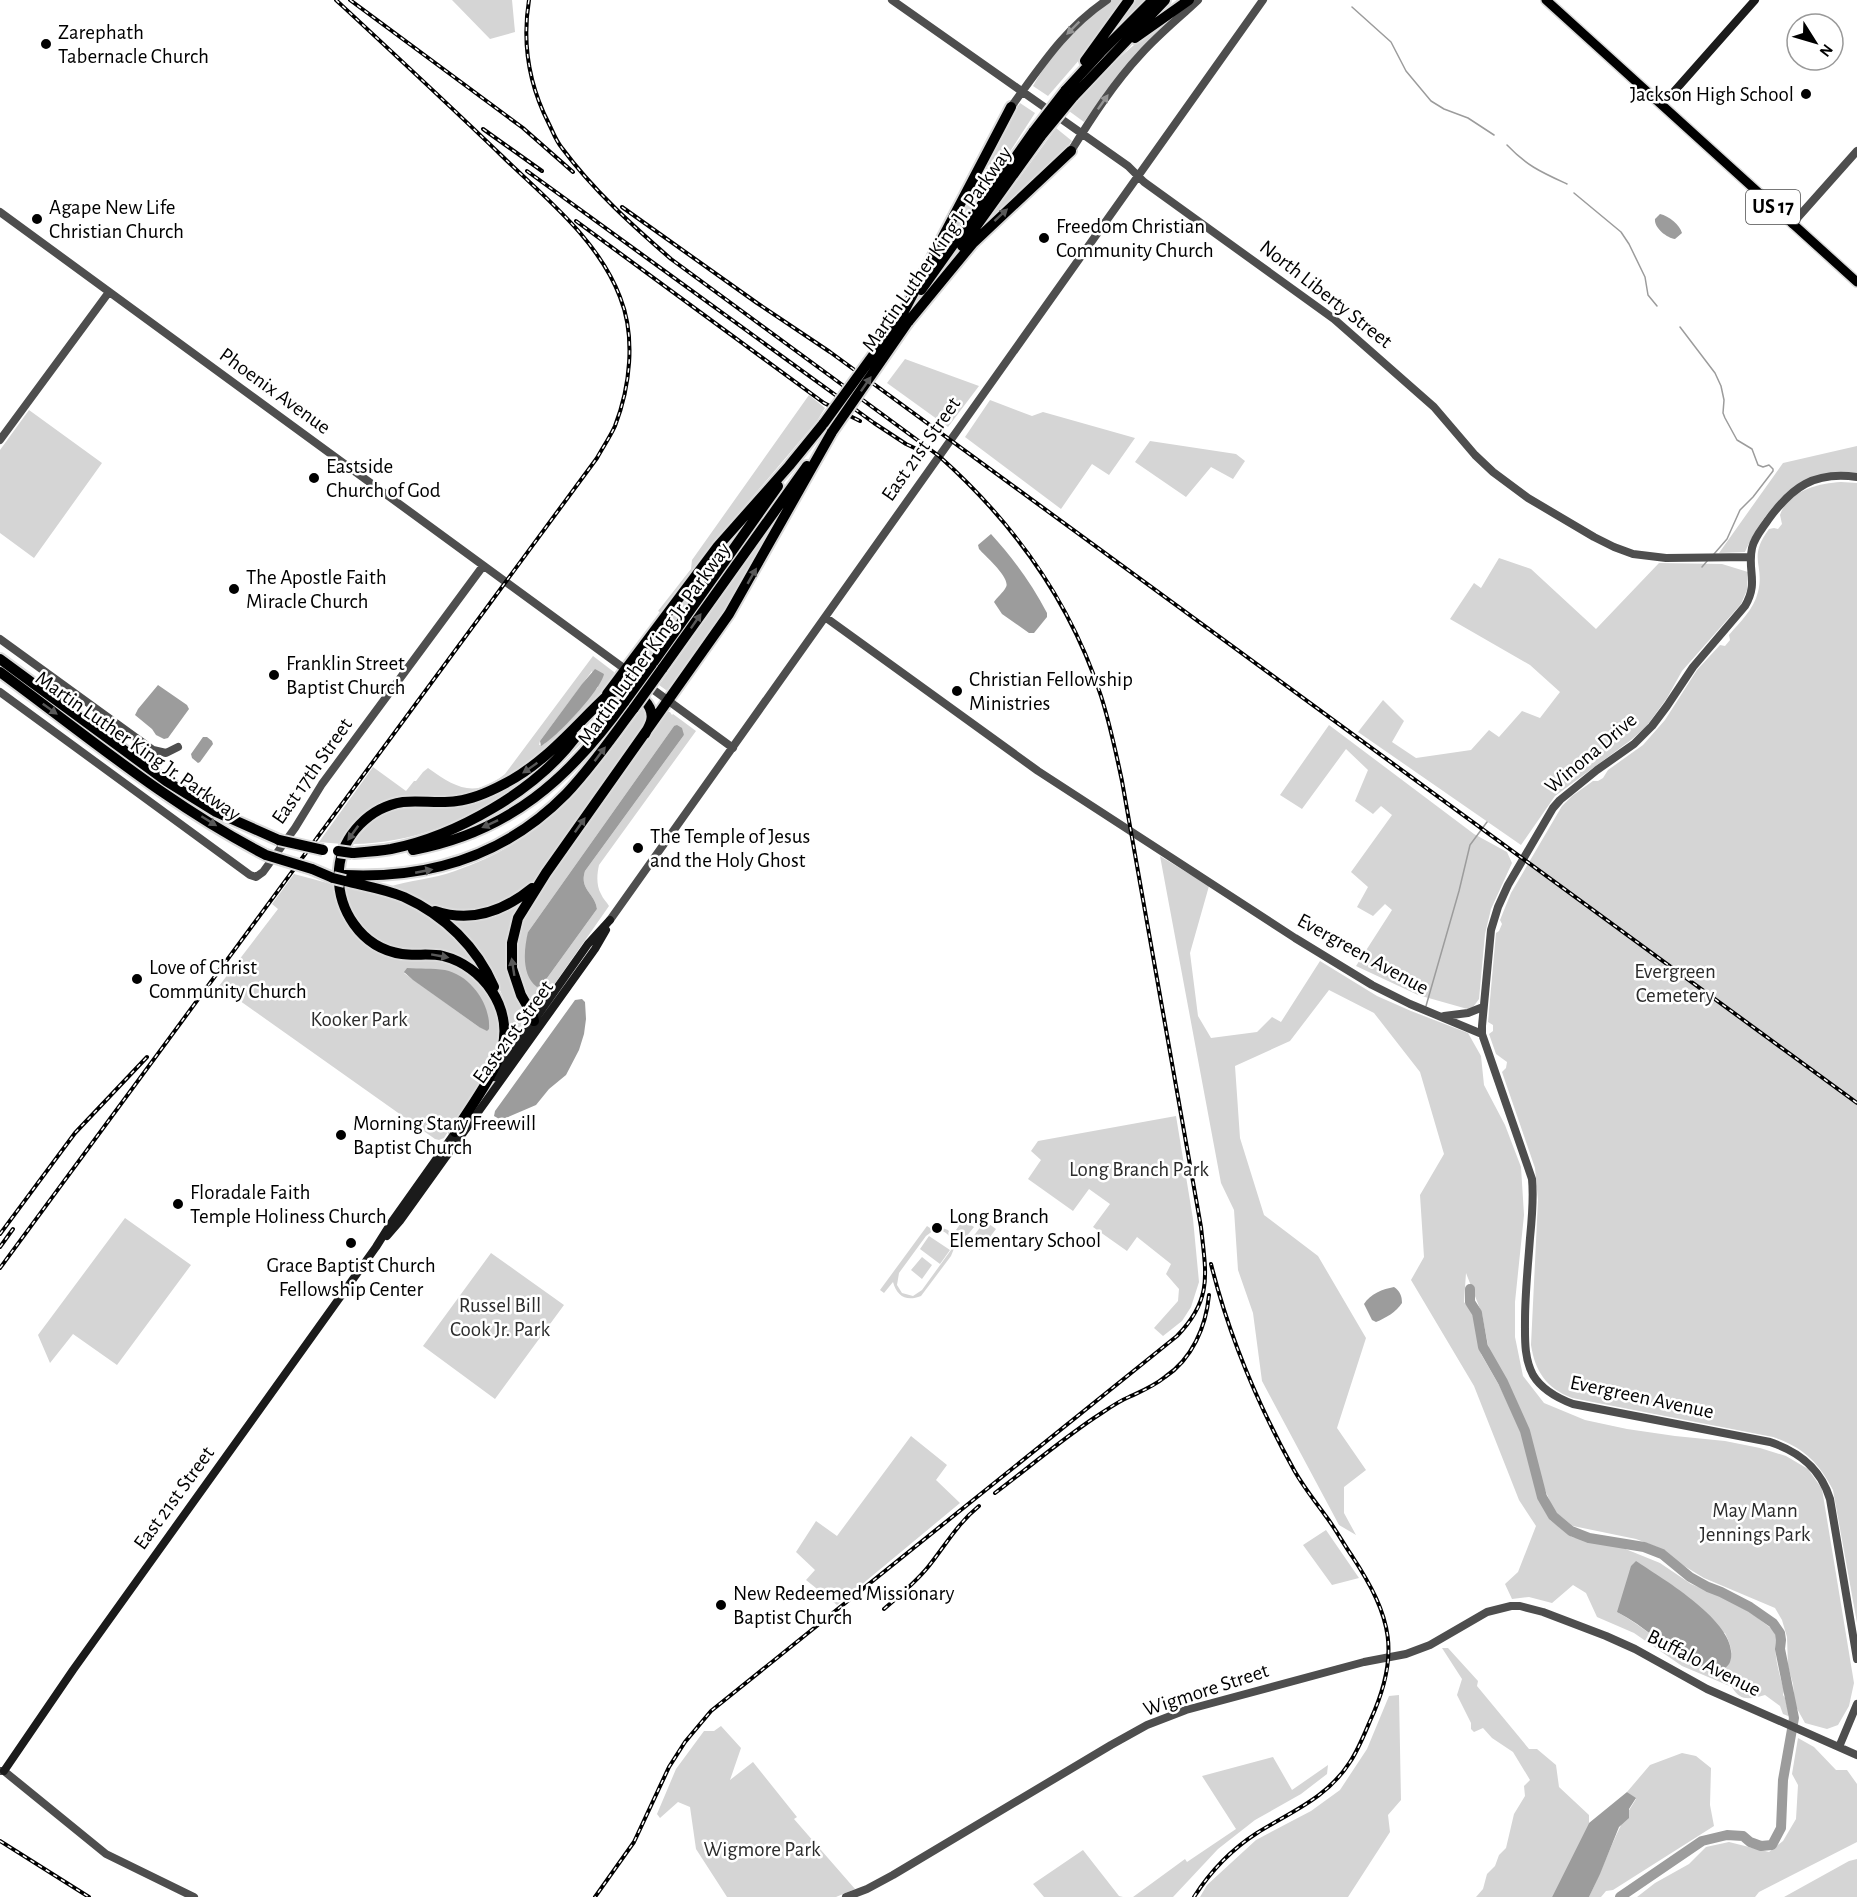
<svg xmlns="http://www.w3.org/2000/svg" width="1857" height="1897" font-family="'Alegreya Sans',sans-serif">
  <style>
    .green { fill: #d5d5d5; fill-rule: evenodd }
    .water { fill: #9c9c9c }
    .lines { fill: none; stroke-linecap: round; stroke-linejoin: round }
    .stream { stroke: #9c9c9c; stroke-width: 1.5 }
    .river { stroke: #9c9c9c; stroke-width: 10 }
    .primary-casing { stroke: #dbdbdb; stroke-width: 12 }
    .motorway-casing { stroke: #dbdbdb; stroke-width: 14 }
    .tertiary { stroke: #4e4e4e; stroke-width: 8 }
    .secondary { stroke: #1b1b1b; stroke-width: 8 }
    .primary { stroke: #000; stroke-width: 9 }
    .motorway { stroke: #000; stroke-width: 10 }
    .rail-casing { stroke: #000; stroke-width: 4 }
    .rail { stroke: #fff; stroke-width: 1.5; stroke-dasharray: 4.5; stroke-linecap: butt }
    .motorway-bridge-casing { stroke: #dbdbdb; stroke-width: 14; stroke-linecap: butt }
    .motorway-bridge { stroke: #000; stroke-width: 10 }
    .oneway { fill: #959595 }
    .oneway2 { fill: #595959 }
    .poi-dot { fill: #000; stroke: #fff; stroke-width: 2 }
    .labels { text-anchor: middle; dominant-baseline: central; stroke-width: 5; stroke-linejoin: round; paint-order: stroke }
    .shield { fill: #fff; stroke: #4c4c4c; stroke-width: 1.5 }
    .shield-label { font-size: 20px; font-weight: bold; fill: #000 }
    .poi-label { font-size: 21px; fill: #000; stroke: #fff; text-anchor: start }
    .street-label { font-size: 21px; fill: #000; stroke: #fff }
    .park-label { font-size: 21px; fill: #2c2c2c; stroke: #fff }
  </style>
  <rect width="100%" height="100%" fill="#fff"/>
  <!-- green -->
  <path class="green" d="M452 0H512L515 32 490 39Z
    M1112 0H1125L1080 59 1048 96 1033 86C1052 52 1080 22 1112 0Z
    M1133 0H1144L1110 34Z
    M1190 2 1122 71 1084 122 1069 111C1105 66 1143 36 1190 2Z
    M1020 103 1035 113 1000 167 933 265 1011 116Z
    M1056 128 1072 141 1063 152 986 223Z
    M905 359 979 386 948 427 887 383Z
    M809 395 825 408 817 421 720 535 663 614 658 611 691 569 692 560Z
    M990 400 1032 416 1043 412 1135 438 1109 475 1092 464 1061 509 965 437Z
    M29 410 102 463 34 558 0 533V450Z
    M1150 441 1236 454 1245 461 1233 479 1211 467 1186 497 1135 462Z
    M1857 446V473C1842 475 1824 474 1810 479 1781 489 1757 525 1745 552L1719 553 1783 463Z
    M1841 482 1857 483V1623L1833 1490C1818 1462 1804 1448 1773 1437L1572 1398C1546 1388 1535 1371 1531 1345L1538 1200 1535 1168 1502 1072 1506 1068 1507 1062 1496 1054 1489 1034 1493 1031V1025L1488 1022 1496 933 1499 931 1502 924 1500 920 1511 893 1562 806 1572 796 1593 781H1598L1603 778 1608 770 1643 745 1665 720 1697 670 1720 645 1725 646 1730 640 1729 635C1740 622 1754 609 1758 592 1765 564 1747 559 1769 529L1774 528 1778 529 1782 524 1780 515C1788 491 1819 483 1841 482Z
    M769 491 639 671 634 667 704 571Z
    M768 531 769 533 738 594 671 689 666 690 659 685Z
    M1499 558 1531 569 1596 629 1659 563 1722 564 1748 572 1747 590 1741 604 1682 671 1667 698 1646 727 1631 740 1555 796 1521 845 1358 732 1383 700 1404 721 1392 742 1416 758 1471 750 1489 730 1499 737 1522 711 1540 718 1560 692 1530 665 1450 619 1474 583 1481 588Z
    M593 656 614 672 613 680 611 678 591 705 539 757 509 778 462 798H420L356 825 353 824 342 844 319 842 373 767 406 791 414 781H416L423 772 428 768C456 788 475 799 505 774ZM592 671 598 687 572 718 544 744 539 745 540 741Z
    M623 694C591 736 555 774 511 803L572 748 609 699Z
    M643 707 646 719 645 726 541 873 532 884 520 895 476 913 435 909 388 887C410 880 433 879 455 871 549 838 587 783 643 707Z
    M667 712H670L672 715 673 714 696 731 599 865C597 874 596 885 601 894 603 899 607 902 609 906L535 1012 518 980 514 948 522 917 661 720 660 719ZM674 726 684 735 585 871C579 890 595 893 597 909L542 985 528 932Z
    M1329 725 1474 834 1507 852 1512 863 1491 909 1485 934 1479 999 1471 1010 1418 995 1356 966 1392 910 1385 904 1373 916 1357 907 1368 887 1351 872 1392 815 1381 806 1373 814 1355 801 1368 770 1346 749 1302 809 1280 795Z
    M544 761 546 762C491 810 427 843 353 844L359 835 368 826 366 824 370 820 396 807 460 804Z
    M1160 856 1209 886 1190 953 1198 1016 1211 1038 1257 1032 1272 1017 1281 1022 1320 961 1377 996 1411 1011 1468 1033 1481 1056 1484 1085 1505 1125 1521 1167 1524 1215 1515 1302V1337L1523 1376 1544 1403 1585 1420 1627 1429 1675 1436 1725 1441 1760 1448 1786 1456 1808 1469 1822 1489 1854 1683 1849 1706 1838 1725 1827 1729 1805 1723 1795 1705 1793 1684 1788 1666 1787 1637 1782 1620 1775 1608 1704 1578 1676 1561 1657 1547 1636 1539 1573 1526 1554 1511 1540 1478 1528 1428 1489 1350 1482 1314 1466 1273 1464 1302 1474 1315 1481 1354 1500 1387 1521 1432 1538 1498 1550 1520 1572 1537 1623 1548 1660 1563 1691 1584 1719 1596 1750 1612 1772 1629 1777 1637C1772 1652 1780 1675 1784 1691L1783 1695 1785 1698 1789 1715 1788 1716 1783 1714 1780 1706 1765 1695C1751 1699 1740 1702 1732 1687L1682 1666 1634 1633 1597 1617 1586 1593 1573 1585 1552 1603 1529 1597 1512 1599 1505 1584 1518 1572 1536 1526 1519 1500 1474 1386 1411 1280 1424 1257 1420 1195 1444 1154 1420 1072 1374 1013 1329 990 1290 1041 1235 1066 1240 1138 1264 1215 1318 1256 1366 1338 1337 1428 1366 1470 1344 1487V1513L1356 1535 1339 1525 1262 1381 1253 1313 1238 1270 1234 1210 1221 1183ZM1617 1612 1725 1633C1733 1650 1735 1657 1722 1672 1713 1670 1703 1668 1695 1664 1667 1650 1645 1627 1617 1612Z
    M294 874 335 885 336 895 382 950V953L434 959 462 966 490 994 501 1029 493 1057 494 1059 444 1138 439 1140 435 1139 219 986 278 909 272 904ZM404 973 457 975 467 982 479 995V1027Z
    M345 887 403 902 419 909 464 942 482 973 476 968 390 947 365 932 347 906Z
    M520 902 523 903 508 946 530 1019 509 1049 506 1047C507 1038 509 1028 508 1018 504 980 473 951 450 922L452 919Z
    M1176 1116 1193 1219 1199 1282 1191 1307 1182 1321 1163 1336 1154 1328 1178 1301 1179 1289 1166 1274 1171 1264 1137 1237 1127 1251 1093 1227 1110 1204 1089 1189 1073 1211 1028 1179 1041 1160 1031 1151 1038 1141Z
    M125 1218 191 1265 117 1365 73 1334 50 1363 38 1335Z
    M963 1220 974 1227 966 1237 956 1230Z
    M985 1221 996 1229 980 1250 969 1242Z
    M927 1226 930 1228 937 1226 948 1230 955 1240V1246L951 1256 921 1296C906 1302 897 1296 893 1282L884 1293 880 1290ZM934 1230C947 1229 954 1238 951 1250L922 1290 913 1296 902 1293 897 1285 899 1273 926 1236Z
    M929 1236 950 1250 940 1264 920 1249Z
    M491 1253 564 1305 495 1399 423 1346Z
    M922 1257 932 1265 922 1279 911 1270Z
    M911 1436 947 1465 936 1480 960 1503 837 1605 806 1580 815 1570 796 1552 816 1521 837 1536Z
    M1326 1530 1359 1578 1332 1585 1303 1545Z
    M1442 1648H1448L1478 1681 1477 1686 1529 1749H1537L1556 1765 1559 1787 1589 1815V1823L1552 1897H1476L1483 1889 1487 1874 1495 1866 1499 1855 1506 1848 1514 1814 1525 1796 1524 1786 1530 1780 1513 1752 1492 1738 1483 1728 1474 1732 1471 1729V1723L1457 1695 1462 1679Z
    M1399 1695 1401 1800 1388 1815 1390 1832 1348 1897H1200L1207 1885 1256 1840 1311 1811 1340 1790 1367 1749 1389 1696Z
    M721 1726 741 1748 730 1780 753 1762 797 1817 794 1819 855 1889 836 1897H727L696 1849 690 1807 678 1802 660 1818 657 1814 676 1769 704 1731H714Z
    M1798 1738 1814 1747 1836 1770H1847L1857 1784V1842L1759 1892 1755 1897H1637L1655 1883 1689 1864 1706 1847 1729 1842 1769 1852 1783 1841 1796 1819 1798 1785 1792 1774Z
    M1682 1753 1696 1756 1711 1768 1710 1805 1714 1826 1613 1890 1606 1891 1601 1897H1589C1605 1864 1616 1829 1636 1799L1627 1792 1650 1765Z
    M1273 1757 1292 1790 1328 1765 1327 1774 1301 1794 1255 1820 1218 1849 1173 1897H1133L1185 1859 1187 1862 1236 1829 1202 1776Z
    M1083 1850 1119 1896 1123 1897H1044L1033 1884Z
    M1857 1859V1897H1784L1849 1861Z"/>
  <!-- water -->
  <path class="water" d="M1660 214C1669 216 1680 225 1682 233L1675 239C1667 238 1654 228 1655 219Z
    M991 534C1013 558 1032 584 1047 613V617L1034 633H1029L1002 614 994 602C997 597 1003 593 1006 587 1011 578 985 556 979 549L978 545Z
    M595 669 604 674C601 690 556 738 541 746L540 741 582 684Z
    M158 685 187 705 189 709 168 738 164 739 156 735 152 729 135 715 138 709Z
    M677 725 682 728 684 735 585 871C579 890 595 893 597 909L542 985 537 987C521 975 524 949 528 932L674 726Z
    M203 737H207L212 741 213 744 200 762 198 763 192 758 191 754Z
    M407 968C419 969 433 968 445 970 470 975 491 1004 489 1029L487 1031 479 1027 413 980 404 972Z
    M582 999 585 1002 586 1019 584 1034 579 1050 566 1075 549 1089 536 1105 501 1120 494 1116 495 1111 575 1000Z
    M1394 1287C1400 1291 1402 1296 1402 1303 1396 1312 1386 1318 1376 1322L1372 1320 1364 1304C1370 1294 1383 1289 1394 1287Z
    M1636 1561C1661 1578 1743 1625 1730 1662 1729 1665 1724 1669 1722 1672 1713 1670 1703 1668 1695 1664 1667 1650 1645 1626 1617 1612L1631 1566Z
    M1627 1792 1636 1798 1629 1809V1818L1619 1827 1600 1874 1589 1897H1552L1589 1823Z"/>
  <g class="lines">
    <!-- stream -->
    <path class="stream" d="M1352 7 1391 42 1406 71 1431 101 1444 109 1468 118 1494 135
      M1507 145C1527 166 1541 172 1567 184
      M1574 193 1621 232 1629 244 1645 277 1648 295 1657 306
      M1680 327 1715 373 1721 386 1724 400 1723 413 1725 418 1737 440 1752 449 1758 465 1763 467 1769 465 1773 469V471L1753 497 1740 510 1727 539 1714 554
      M1702 567 1708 560
      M1426 1006 1459 891 1470 845 1487 822"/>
    <!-- river -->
    <path class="river" d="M1470 1289V1302L1477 1313 1483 1347 1503 1382 1525 1431 1542 1497 1553 1516 1571 1531 1589 1538 1644 1547 1662 1554 1690 1577 1708 1587 1721 1592 1750 1607 1773 1623 1780 1633 1781 1640 1780 1649 1794 1718 1783 1780 1781 1828 1772 1845 1761 1846 1750 1842 1743 1836 1727 1835 1702 1841 1620 1897"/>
    <!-- primary casing -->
    <g class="primary-casing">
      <path id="primary" d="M1546 0 1857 282"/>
    </g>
    <!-- motorway casing -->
    <g class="motorway-casing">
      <path id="motorway" d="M1135 38 1189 0
        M1085 61 1129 0
        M1065 91 1101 52 1153 0
        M1073 97 1165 0
        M962 246 1041 136
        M921 290 1034 131
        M901 317 1011 107
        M908 322 973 243 1071 151
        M0 659 166 781 216 812 279 840
        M652 664 778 486
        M662 669 807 466
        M0 672C86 735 170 806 266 855
        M607 694 718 546 789 466 824 423
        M413 850C509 832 569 779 625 701
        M354 853C366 852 379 851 391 849 456 836 535 791 575 738
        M312 869 333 878
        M345 875C430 879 505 856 566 794 591 768 612 737 634 708
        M345 881C365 886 385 889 404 897 444 915 477 947 494 987
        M435 911C471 923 504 911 532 888
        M534 1021 533 1016 521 995 512 968V943L518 918 546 873 729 614 832 432
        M455 1132C469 1109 495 1074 502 1049 513 1008 483 966 443 956 430 953 416 956 402 954 361 948 336 909 339 869 342 835 370 807 403 802 421 800 439 804 457 801 474 799 489 792 504 784 547 762 575 725 610 693 615 692 620 690 625 690 638 691 655 706 651 721 650 725 647 730 645 734"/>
    </g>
    <!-- tertiary -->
    <path class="tertiary" d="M892 0 1128 166 1144 182 1334 319 1434 407 1475 455 1493 472 1528 498 1594 537 1614 547 1633 554 1666 558 1751 557
      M1011 107C1041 66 1064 29 1107 0
      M1071 151C1092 117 1114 83 1141 54 1159 34 1179 18 1198 0
      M0 212 733 748
      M1792 224 1857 151
      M0 440 109 292
      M1857 477C1814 471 1792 487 1768 520 1762 529 1754 538 1752 548 1747 571 1759 582 1745 606L1693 667 1667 706 1652 726 1634 744 1597 770 1560 800 1553 808 1508 885 1498 907 1491 930 1482 1026V1034L1532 1179C1534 1199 1532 1218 1530 1238 1528 1266 1525 1293 1525 1321 1525 1339 1524 1358 1533 1375 1542 1390 1557 1398 1573 1404L1770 1442C1800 1452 1821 1469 1830 1499L1857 1659
      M825 617 1038 771 1295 938 1372 985 1410 1004 1482 1034
      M0 639 153 750 166 753 178 747
      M0 692 250 875 256 877 263 872 295 828 322 784 483 566
      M610 920 1263 0
      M1444 1016 1468 1013 1483 1007
      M1839 1747 1857 1704
      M0 1771H4L106 1854 194 1897
      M846 1897 867 1889 893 1875 1111 1745 1147 1725 1186 1710 1364 1662 1406 1654 1430 1645 1487 1612 1511 1606H1520L1543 1612 1606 1636 1635 1649 1707 1689 1857 1755"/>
    <!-- secondary -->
    <path class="secondary" d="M1659 102 1671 95 1755 0
      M494 1077 588 944 610 920
      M387 1236 400 1221 595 949 606 930
      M4 1771 73 1670 376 1247 393 1220 459 1127"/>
    <!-- primary -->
    <use href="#primary" class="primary"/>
    <!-- motorway -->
    <use href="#motorway" class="motorway"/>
    <!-- rail casing -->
    <g class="rail-casing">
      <path id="rail" d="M350 0 523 128 573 172
        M529 0C522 43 529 85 549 124 553 132 556 141 562 148 593 190 632 225 671 259L939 456C1014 523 1070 600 1101 696 1110 724 1116 753 1122 781L1201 1227C1206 1274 1213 1299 1177 1336L711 1711 685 1742 669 1767 634 1842 595 1897
        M483 129 542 171
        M527 171 874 423 906 444 923 452
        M622 207 757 303 830 352 1857 1103
        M576 221 824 403 860 421
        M0 1234 75 1133 147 1057
        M0 1247 13 1229
        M0 1268 597 458C603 447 610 437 615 426 630 387 636 337 620 297 598 239 545 198 502 156 447 103 392 52 336 0
        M995 1493C1028 1468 1060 1441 1094 1418 1105 1411 1117 1402 1129 1397 1142 1391 1154 1386 1165 1377 1192 1359 1206 1327 1209 1295
        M884 1609C899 1596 915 1583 928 1567 945 1546 957 1524 979 1506
        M0 1841 89 1897
        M1194 1897C1210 1872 1232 1849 1257 1833 1292 1811 1327 1798 1350 1762 1358 1750 1364 1735 1370 1721 1401 1654 1392 1617 1352 1556 1343 1543 1335 1528 1325 1515 1314 1500 1303 1486 1294 1470 1258 1405 1229 1336 1211 1264"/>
    </g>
    <!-- rail -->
    <use href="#rail" class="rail"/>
    <!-- motorway-bridge casing -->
    <g class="motorway-bridge-casing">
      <path id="motorway-bridge" d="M1034 131 1065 91
        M1041 136 1073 97
        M824 423 901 317
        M832 432 908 322
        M625 701 652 664
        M634 708 662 669
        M279 840 323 850
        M338 851 352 853
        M266 855 312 869
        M333 878 345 881"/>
    </g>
    <!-- motorway-bridge -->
    <use href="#motorway-bridge" class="motorway-bridge"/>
  </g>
  <!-- one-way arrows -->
  <defs><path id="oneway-solid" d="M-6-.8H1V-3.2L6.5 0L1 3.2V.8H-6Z" transform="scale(1.5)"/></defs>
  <g class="oneway">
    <use href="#oneway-solid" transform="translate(1073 28) rotate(135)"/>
    <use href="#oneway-solid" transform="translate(1103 102) rotate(-55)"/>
  </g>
  <g class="oneway2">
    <use href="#oneway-solid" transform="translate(1001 215) rotate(-43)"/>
    <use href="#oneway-solid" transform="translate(866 384) rotate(-55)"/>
    <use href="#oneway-solid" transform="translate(752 576) rotate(-60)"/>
    <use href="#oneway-solid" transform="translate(696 621) rotate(-55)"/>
    <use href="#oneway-solid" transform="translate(50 709) rotate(36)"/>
    <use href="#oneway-solid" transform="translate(600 754) rotate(-53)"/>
    <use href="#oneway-solid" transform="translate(530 768) rotate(145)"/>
    <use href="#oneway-solid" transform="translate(209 821) rotate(32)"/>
    <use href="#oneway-solid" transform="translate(490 824) rotate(155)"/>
    <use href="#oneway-solid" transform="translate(580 825) rotate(-55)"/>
    <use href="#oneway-solid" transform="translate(353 833) rotate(126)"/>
    <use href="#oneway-solid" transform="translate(424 871) rotate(-11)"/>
    <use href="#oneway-solid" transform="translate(440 956) rotate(10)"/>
    <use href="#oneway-solid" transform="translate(513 967) rotate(-99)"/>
  </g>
  <!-- markers -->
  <g class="poi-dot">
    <circle cx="46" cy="44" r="6"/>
    <circle cx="1806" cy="94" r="6"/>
    <circle cx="37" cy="219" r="6"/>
    <circle cx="1044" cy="238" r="6"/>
    <circle cx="314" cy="478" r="6"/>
    <circle cx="234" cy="589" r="6"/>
    <circle cx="274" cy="675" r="6"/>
    <circle cx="957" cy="691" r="6"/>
    <circle cx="638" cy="848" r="6"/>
    <circle cx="137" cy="979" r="6"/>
    <circle cx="341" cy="1135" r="6"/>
    <circle cx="178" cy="1204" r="6"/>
    <circle cx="937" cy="1228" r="6"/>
    <circle cx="351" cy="1243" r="6"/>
    <circle cx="721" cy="1605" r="6"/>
  </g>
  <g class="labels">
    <!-- shield labels -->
    <rect class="shield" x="1746" y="190" width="54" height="34" rx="4.5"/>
    <g class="shield-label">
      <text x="1773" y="207">US 17</text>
    </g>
    <!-- poi labels -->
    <g class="poi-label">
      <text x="58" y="32">Zarephath<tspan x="58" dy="24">Tabernacle Church</tspan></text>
      <text x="1794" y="94" text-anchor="end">Jackson High School</text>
      <text x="49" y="207">Agape New Life<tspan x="49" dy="24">Christian Church</tspan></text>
      <text x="1056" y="226">Freedom Christian<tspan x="1056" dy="24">Community Church</tspan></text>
      <text x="326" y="466">Eastside<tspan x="326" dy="24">Church of God</tspan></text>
      <text x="246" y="577">The Apostle Faith<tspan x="246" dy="24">Miracle Church</tspan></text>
      <text x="286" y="663">Franklin Street<tspan x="286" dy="24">Baptist Church</tspan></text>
      <text x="969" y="679">Christian Fellowship<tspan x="969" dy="24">Ministries</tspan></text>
      <text x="650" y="836">The Temple of Jesus<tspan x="650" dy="24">and the Holy Ghost</tspan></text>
      <text x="149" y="967">Love of Christ<tspan x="149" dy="24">Community Church</tspan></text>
      <text x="353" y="1123">Morning Stary Freewill<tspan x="353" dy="24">Baptist Church</tspan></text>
      <text x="190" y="1192">Floradale Faith<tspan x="190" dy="24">Temple Holiness Church</tspan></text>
      <text x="949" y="1216">Long Branch<tspan x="949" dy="24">Elementary School</tspan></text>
      <text x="351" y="1265" text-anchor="middle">Grace Baptist Church<tspan x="351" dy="24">Fellowship Center</tspan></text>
      <text x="733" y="1593">New Redeemed Missionary<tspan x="733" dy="24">Baptist Church</tspan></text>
    </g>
    <!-- street labels -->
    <g class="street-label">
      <text transform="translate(937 249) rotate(-55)">Martin Luther King Jr. Parkway</text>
      <text transform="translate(1326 294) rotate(38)">North Liberty Street</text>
      <text transform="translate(275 391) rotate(36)">Phoenix Avenue</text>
      <text transform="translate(921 449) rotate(-55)">East 21st Street</text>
      <text transform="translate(654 644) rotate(-54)">Martin Luther King Jr. Parkway</text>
      <text transform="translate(138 746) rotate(35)">Martin Luther King Jr. Parkway</text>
      <text transform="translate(1591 753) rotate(-40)">Winona Drive</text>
      <text transform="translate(312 771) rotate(-55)">East 17th Street</text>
      <text transform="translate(1363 954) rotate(29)">Evergreen Avenue</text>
      <text transform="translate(513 1032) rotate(-54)">East 21st Street</text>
      <text transform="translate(1642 1397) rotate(12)">Evergreen Avenue</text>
      <text transform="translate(174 1498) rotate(-54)">East 21st Street</text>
      <text transform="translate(1704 1663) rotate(27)">Buffalo Avenue</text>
      <text transform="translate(1206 1690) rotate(-18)">Wigmore Street</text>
    </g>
    <!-- park labels -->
    <g class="park-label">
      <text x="1675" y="971">Evergreen<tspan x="1675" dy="24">Cemetery</tspan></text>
      <text x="359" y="1019">Kooker Park</text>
      <text x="1139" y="1169">Long Branch Park</text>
      <text x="500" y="1305">Russel Bill<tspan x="500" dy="24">Cook Jr. Park</tspan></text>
      <text x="1755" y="1510">May Mann<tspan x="1755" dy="24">Jennings Park</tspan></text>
      <text x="762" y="1849">Wigmore Park</text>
    </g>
  </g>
  <!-- north arrow -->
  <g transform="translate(1815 42) rotate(127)"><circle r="28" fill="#ffffff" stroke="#999999" stroke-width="1.5"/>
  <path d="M0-4.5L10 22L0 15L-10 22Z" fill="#000000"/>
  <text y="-9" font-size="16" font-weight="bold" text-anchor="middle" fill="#000000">N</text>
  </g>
</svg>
